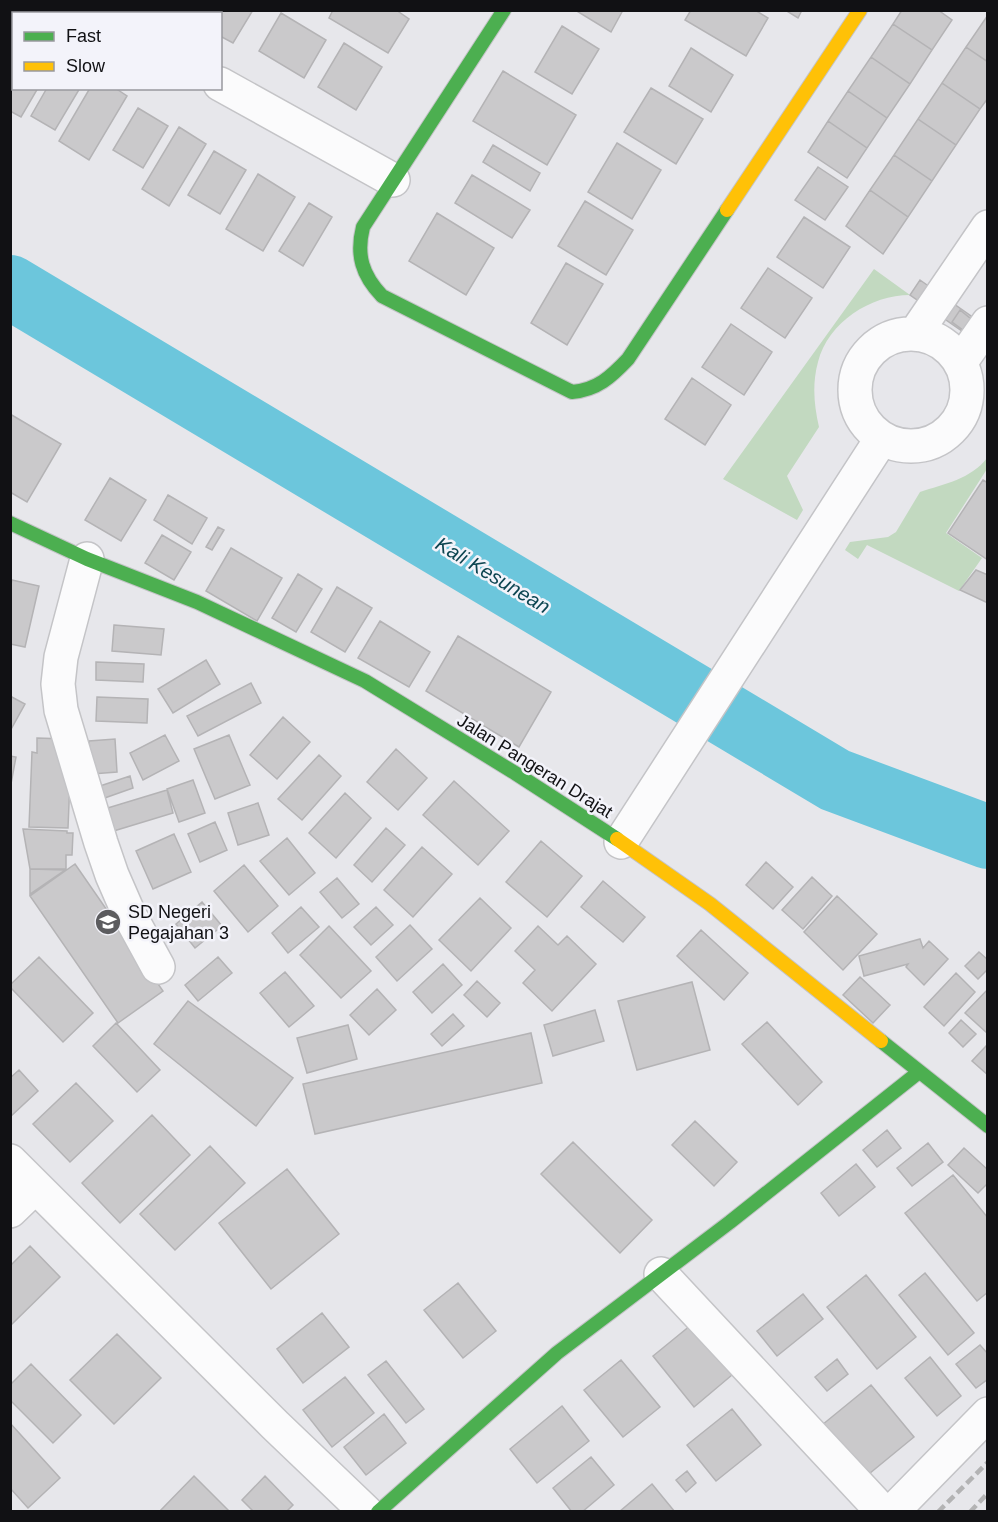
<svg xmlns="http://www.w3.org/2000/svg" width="998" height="1522" font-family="Helvetica,sans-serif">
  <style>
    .green { fill: #c2d9c0 }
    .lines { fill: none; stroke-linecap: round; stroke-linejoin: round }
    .river { stroke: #6cc6dc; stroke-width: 64 }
    .building { fill: #cac9cb; stroke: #b4b3b5; stroke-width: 1.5 }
    .street-casing { stroke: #c4c4c7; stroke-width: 36 }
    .fast-casing { stroke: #c4c4c7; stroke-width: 16 }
    .slow-casing { stroke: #c4c4c7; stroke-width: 16 }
    .street { stroke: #fbfbfc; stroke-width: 33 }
    .fast { stroke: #4caf50; stroke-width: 14 }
    .slow { stroke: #ffc107; stroke-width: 14 }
    .rail { stroke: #b3b3b4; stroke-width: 4.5; stroke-dasharray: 9 4.5; stroke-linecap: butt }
    .labels { text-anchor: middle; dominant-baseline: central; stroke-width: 5; stroke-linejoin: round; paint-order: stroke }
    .street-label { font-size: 18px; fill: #111114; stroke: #f3f3fa }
    .poi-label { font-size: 18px; fill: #111114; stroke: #f3f3fa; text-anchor: start }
    .water-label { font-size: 20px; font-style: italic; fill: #0d4551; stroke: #f3f3fa }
  </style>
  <rect width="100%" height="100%" fill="#e7e7eb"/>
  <!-- green -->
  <path class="green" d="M874 269 910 295C871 295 828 322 818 362 812 384 814 405 819 427L787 476 803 510 797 520 723 479Z
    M987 458V469L946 533 982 558 959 591 867 545 858 559 845 550 850 542 888 537 896 532 920 492C944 484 971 479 987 458Z"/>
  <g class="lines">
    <!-- river -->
    <path class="river" d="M10 287 835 780 988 837"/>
  </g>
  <!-- building -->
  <path class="building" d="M180 10H198L197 14H185Z
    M211 10H253L233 43 220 36V14H209Z
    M333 10H396L409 19 388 53 329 18Z
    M575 10H623L611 32Z
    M691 10H755L768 18 746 56 685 20Z
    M785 10H802L798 18Z
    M902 10H938L952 20 932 50 893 24Z
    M281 13 326 40 304 78 259 51Z
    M988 15V62L966 47Z
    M893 24 932 50 910 84 871 57Z
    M562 26 599 49 572 94 535 72Z
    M344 43 382 67 356 110 318 87Z
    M966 47 988 62V98L980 109 942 83Z
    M691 48 733 75 711 112 669 86Z
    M14 52V88H38L21 117 10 111V57Z
    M871 57 910 84 887 118 848 91Z
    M503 71 576 115 547 165 473 121Z
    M942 83 980 109 956 145 918 119Z
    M47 88H80L55 130 31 116Z
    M90 88H115L127 96 89 160 59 141Z
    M651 88 703 119 676 164 624 132Z
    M848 91 887 118 867 148 828 121Z
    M138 108 168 126 143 168 113 150Z
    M918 119 956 145 932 181 894 155Z
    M828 121 867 148 847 178 808 152Z
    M179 127 206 144 169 206 142 189Z
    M617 143 661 170 632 219 588 192Z
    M493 145 540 173 530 191 483 162Z
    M214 151 246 170 220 214 188 195Z
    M894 155 932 181 908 217 870 190Z
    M818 167 848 187 825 220 795 200Z
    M258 174 295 197 263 251 226 229Z
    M472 175 530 210 512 238 455 203Z
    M870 190 908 217 883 254 846 226Z
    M585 201 633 230 606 275 558 246Z
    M309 203 332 217 303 266 279 251Z
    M437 213 494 248 466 295 409 261Z
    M804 217 850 247 823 288 777 257Z
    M566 263 603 284 567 345 531 323Z
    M768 268 812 298 785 338 741 308Z
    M920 280 988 328V349L910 295Z
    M960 310 971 319 963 330 952 322Z
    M731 324 772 352 744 395 702 367Z
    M692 378 731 405 705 445 665 419Z
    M10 414 61 444 27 502 10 492Z
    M110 478 146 500 121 541 85 520Z
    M983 480 988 483V560L948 533Z
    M168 495 207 518 192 544 154 520Z
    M218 527 224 530 212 550 206 547Z
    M162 535 191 552 174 580 145 563Z
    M231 548 282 578 257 621 206 591Z
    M976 570 988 575V603L960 590Z
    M298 574 322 589 296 632 272 618Z
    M12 580 39 586 25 647 10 644V588Z
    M337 587 372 608 345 652 311 632Z
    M380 621 430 652 409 687 358 658Z
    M114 625 164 629 161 655 112 651Z
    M458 636 551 692 519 747 426 691Z
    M206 660 220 684 173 713 158 689Z
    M96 662 144 664 143 682 96 680Z
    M251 683 261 703 198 736 187 716Z
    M10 696 25 704 10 731Z
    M97 697 148 699 147 723 96 721Z
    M283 717 310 742 277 779 250 755Z
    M165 735 179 761 143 780 130 753Z
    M229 735 250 785 215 799 194 749Z
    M37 738 66 739 71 754 68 828 29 827 32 752 37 753Z
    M115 739 117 772 92 774 89 741Z
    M396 749 427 778 398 810 367 782Z
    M319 755 341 776 302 820 278 799Z
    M10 756 16 757 10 789Z
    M130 776 133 788 99 800 94 788Z
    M193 780 205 813 179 822 167 789Z
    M454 781 509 831 478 865 423 815Z
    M167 790 173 813 107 833 101 810Z
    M345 793 371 818 336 858 309 833Z
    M258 803 269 835 238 845 228 813Z
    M215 822 227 850 200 862 188 834Z
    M386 828 405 845 372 882 354 865Z
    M23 829 67 831V833H73L72 855H66V869H30Z
    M174 834 191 872 153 889 136 851Z
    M287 838 315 873 289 895 260 861Z
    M541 841 582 876 547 917 506 882Z
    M422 847 452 874 413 917 384 890Z
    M766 862 793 887 773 909 746 885Z
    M75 864 163 991 118 1023 30 896Z
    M244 865 278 906 248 932 214 891Z
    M30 869 65 870 30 894Z
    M812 877 832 896 803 929 782 910Z
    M337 878 359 904 342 918 320 892Z
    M603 881 645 917 623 942 581 907Z
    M837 896 877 934 843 970 804 932Z
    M480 898 511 928 471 971 439 940Z
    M202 902 222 926 195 948 176 924Z
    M301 907 319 927 288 953 272 933Z
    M376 907 393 925 371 945 354 927Z
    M410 925 432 949 397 981 376 957Z
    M329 926 371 971 341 998 300 955Z
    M538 926 558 945 567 936 596 964 552 1011 523 983 535 970 515 951Z
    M701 930 748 973 724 1000 677 956Z
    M920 939 923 948 929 941 948 959 924 985 906 967 908 964 864 976 859 956Z
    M979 952 988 960V969L978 979 965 966Z
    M39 957 93 1013 63 1042 10 987V985Z
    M218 957 232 973 198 1001 185 985Z
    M443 964 462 985 432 1013 413 992Z
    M285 972 314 1006 289 1027 260 993Z
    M956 973 975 992 944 1026 924 1007Z
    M860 977 890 1005 873 1023 843 995Z
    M477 981 500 1003 487 1017 464 995Z
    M692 982 710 1050 637 1070 618 1001Z
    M377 989 396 1010 369 1035 350 1015Z
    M988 989V1033H987L965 1013Z
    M188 1001 293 1078 256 1126 154 1044Z
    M595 1010 604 1041 553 1056 544 1025Z
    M453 1014 464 1026 442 1046 431 1034Z
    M961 1020 976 1034 963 1047 949 1033Z
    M767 1022 822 1082 798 1105 742 1044Z
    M116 1023 160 1070 137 1092 93 1046Z
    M348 1025 357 1059 307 1073 297 1038Z
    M531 1033 542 1083 315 1134 303 1084Z
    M988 1044V1075L972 1061Z
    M19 1070 38 1091 11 1116 10 1078Z
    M76 1083 113 1121 70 1162 33 1124Z
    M152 1115 190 1155 120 1223 82 1183Z
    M695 1121 737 1162 714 1186 672 1145Z
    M887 1130 901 1148 877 1167 863 1150Z
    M573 1142 652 1220 620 1253 541 1174Z
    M928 1143 943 1162 912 1186 897 1168Z
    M210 1146 245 1183 175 1250 140 1214Z
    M964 1148 988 1170V1183L978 1193 948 1165Z
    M856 1164 875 1187 839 1216 821 1193Z
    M287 1169 339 1234 271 1289 219 1223Z
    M953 1175 988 1218V1292L977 1301 905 1213Z
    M30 1246 60 1277 11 1325 10 1266Z
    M925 1273 974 1333 948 1355 899 1295Z
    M866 1275 916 1337 877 1369 827 1307Z
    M458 1283 496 1331 463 1358 424 1310Z
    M803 1294 823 1319 777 1356 757 1331Z
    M322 1313 349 1347 303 1383 277 1349Z
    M691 1325 732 1375 694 1407 653 1356Z
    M117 1334 161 1378 114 1424 70 1380Z
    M980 1345 988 1354V1379L976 1388 956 1364Z
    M930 1357 961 1396 937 1416 905 1378Z
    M837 1359 848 1374 827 1391 815 1377Z
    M621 1360 660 1407 623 1437 584 1390Z
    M386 1361 424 1409 406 1423 368 1375Z
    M31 1364 81 1415 53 1443 10 1400V1385Z
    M345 1377 374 1413 332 1447 303 1410Z
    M871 1385 914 1437 864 1478 822 1425Z
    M562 1406 589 1441 537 1483 510 1449Z
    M732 1409 761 1445 716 1481 687 1445Z
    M384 1414 406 1443 366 1475 344 1447Z
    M10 1423 60 1478 28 1508 10 1488Z
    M591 1457 614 1485 582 1512H572L553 1488Z
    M687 1471 696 1483 686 1492 676 1480Z
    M194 1476 230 1512H159Z
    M265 1476 293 1505 286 1512H254L242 1500Z
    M652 1484 675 1512H619Z"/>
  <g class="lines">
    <!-- street casing -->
    <g class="street-casing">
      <path id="street" d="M89 10 95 14
        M220 84 393 180
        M915 334 988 227
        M855 390a56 56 0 1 1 112 0a56 56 0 1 1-112 0Z
        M960 363 988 323
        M87 559 61 657 58 684 61 710 101 843 112 875 129 914 158 967
        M621 842 882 438
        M10 1161 275 1425 366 1512
        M10 1211 35 1187
        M661 1274 883 1512
        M892 1512 988 1414"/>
    </g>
    <!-- fast casing -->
    <g class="fast-casing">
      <path id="fast" d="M504 10 363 227C356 255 362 275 382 296L572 392C597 390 611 377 628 359L727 210
        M10 523 87 559 197 602 365 681 515 773 617 839
        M881 1041 988 1126
        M378 1512 557 1353 730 1222 919 1072"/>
    </g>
    <!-- slow casing -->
    <g class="slow-casing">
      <path id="slow" d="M727 210 860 10
        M617 839 710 904 881 1041"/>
    </g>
    <!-- street -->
    <use href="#street" class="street"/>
    <!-- fast -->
    <use href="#fast" class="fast"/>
    <!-- slow -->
    <use href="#slow" class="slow"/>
    <!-- rail -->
    <path class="rail" d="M938 1512 988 1462
      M970 1512 988 1493"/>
  </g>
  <!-- icons -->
  <defs>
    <g id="school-disc" transform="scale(1.35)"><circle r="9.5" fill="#5c5c5f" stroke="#f3f3fa"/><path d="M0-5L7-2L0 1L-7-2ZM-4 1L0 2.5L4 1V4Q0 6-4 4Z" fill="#fff"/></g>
  </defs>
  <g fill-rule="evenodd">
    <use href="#school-disc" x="108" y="922"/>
  </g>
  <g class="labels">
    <!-- street labels -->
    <g class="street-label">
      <text transform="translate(535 766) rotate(32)">Jalan Pangeran Drajat</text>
    </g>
    <!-- poi labels -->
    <g class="poi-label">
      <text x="128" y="912">SD Negeri<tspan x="128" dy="21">Pegajahan 3</tspan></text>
    </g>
    <!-- water labels -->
    <g class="water-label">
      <text transform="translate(493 575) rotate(31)">Kali Kesunean</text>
    </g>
  </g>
  <!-- border -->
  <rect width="998" height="1522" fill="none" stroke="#111114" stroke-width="24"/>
  <!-- legend -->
  <rect x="12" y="12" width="210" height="78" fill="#f3f3fa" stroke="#99999e" stroke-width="1.5"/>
  <rect x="24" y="32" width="30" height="9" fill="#4caf50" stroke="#99999e" stroke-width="1.5"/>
  <text x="66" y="42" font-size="18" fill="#111114">Fast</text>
  <rect x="24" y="62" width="30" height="9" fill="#ffc107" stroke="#99999e" stroke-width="1.5"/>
  <text x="66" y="72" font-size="18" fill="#111114">Slow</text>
</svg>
